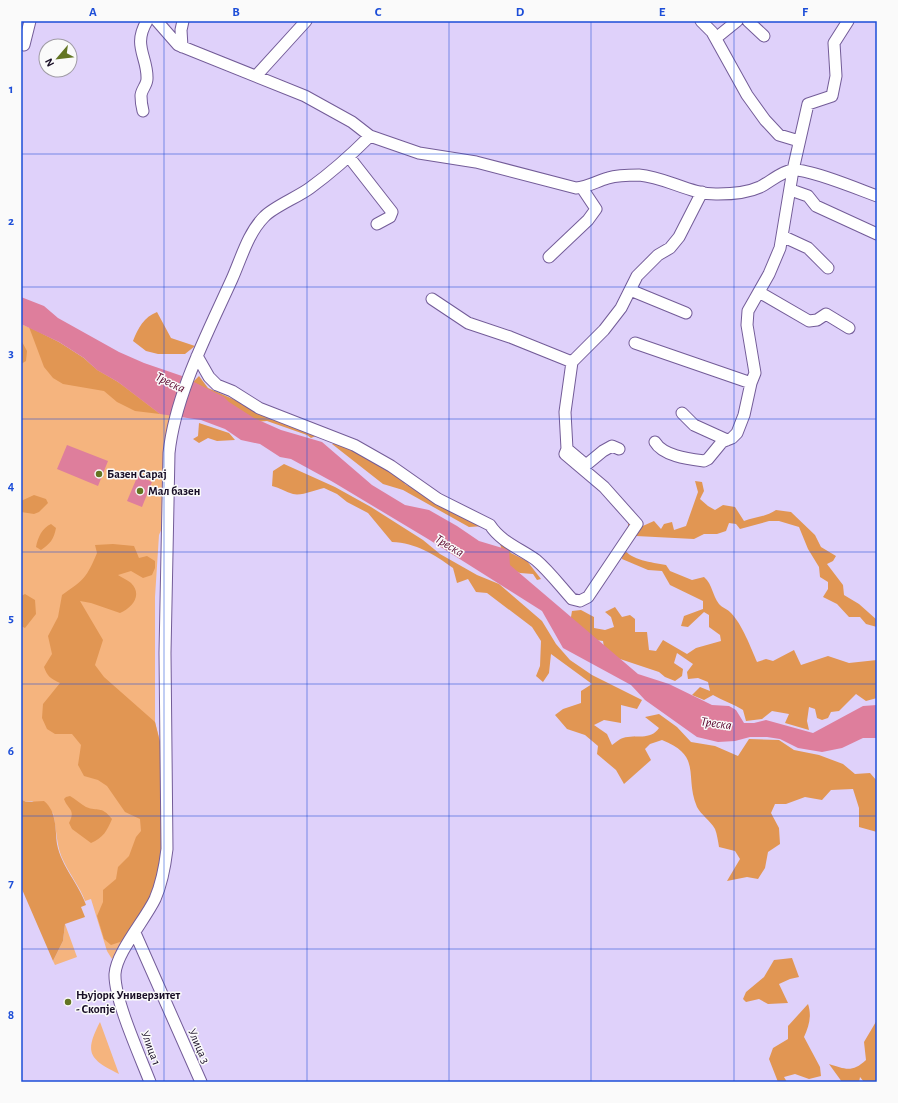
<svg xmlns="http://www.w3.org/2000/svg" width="898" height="1103" font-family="'Alegreya Sans',sans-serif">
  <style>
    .green { fill: #f5b47e }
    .forest { fill: #e19653 }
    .water { fill: #de7e9c }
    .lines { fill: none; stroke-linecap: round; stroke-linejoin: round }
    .minor-casing { stroke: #735c98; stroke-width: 13 }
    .minor { stroke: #fff; stroke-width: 11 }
    .grid { fill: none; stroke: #1d4ed8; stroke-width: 1; stroke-opacity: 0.55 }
    .poi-dot { fill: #637523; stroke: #fafafa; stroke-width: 1.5 }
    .labels { text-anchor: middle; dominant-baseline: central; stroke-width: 3; stroke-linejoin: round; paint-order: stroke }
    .poi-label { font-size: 12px; font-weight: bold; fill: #180e26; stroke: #fafafa; text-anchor: start }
    .street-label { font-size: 12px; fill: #180e26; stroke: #fafafa }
    .water-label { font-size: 13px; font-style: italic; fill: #59002a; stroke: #fafafa }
    .neatline { fill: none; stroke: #1d4ed8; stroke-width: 1.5 }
    .grid-label { font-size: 13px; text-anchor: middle; font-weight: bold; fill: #1d4ed8 }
  </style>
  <rect width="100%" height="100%" fill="#dfd1fa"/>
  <!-- green -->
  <path class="green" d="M21 324 39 332 173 417 164 458 162 528 159 535 155 597V722L164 758 132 929 112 959 107 951 91 899 85 901C80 887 70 875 64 862 56 847 57 830 53 813L32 801 26 802 21 799Z
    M65 924 77 957 55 965 53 961 63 941Z
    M100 1022 119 1074C89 1059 84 1053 100 1022Z"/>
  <!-- forest -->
  <path class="forest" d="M157 312 171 338 195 346 185 354H158L146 351 133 341C138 328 144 317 157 312Z
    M29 327 59 342 84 358 97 370 118 382 160 414 135 411 117 402 104 391 63 384 53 378 44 367Z
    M21 340 27 351 26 361 21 364Z
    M199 376 208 388 316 436 311 438 307 435 267 421 255 422 193 382Z
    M199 423 229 433 235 440 217 441 208 438 199 443 193 439 198 436Z
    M342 443 364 451H378L373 459 384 469 400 473 405 484 485 526 469 527 403 490 383 484 332 444Z
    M284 464 335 487 371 507 423 540 440 554 477 575 499 584 542 621 556 644 570 660 592 675 642 700 637 709 621 705V723L604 720 594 725 607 734 612 745C615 743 619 739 623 738 636 734 650 741 659 728L645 717 659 714 677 727 691 742 715 746 738 756 749 739 779 740 794 750 819 755 843 764 855 774 870 773 877 781V832L859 827V808L853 789 831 790 822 800 805 797 786 804H775L771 813 779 828 780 844 768 852 765 868 758 879 747 877 727 881 740 859 735 851 719 847C718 841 717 834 715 829 710 820 701 815 697 807 684 776 703 756 662 740L650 744 645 749 651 760 624 784 616 770 597 754 598 746 585 735 567 729 555 715 563 709 581 703V691L592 684 551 654 549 673 543 682 536 676 540 666 541 641 532 627 487 593 476 592 468 579 457 583 453 568C434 554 416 543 392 542L368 513 347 502 337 494 324 488C315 490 302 496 293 494 286 492 280 488 272 486L273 471Z
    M695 481 702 482 704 491 700 499 708 506 715 510 723 505 735 507 744 521C755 517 766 517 776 510L791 512 815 535 821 547 836 556 833 561 827 564 843 585 844 595 859 604 877 620V627L866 624 860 617H849L837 604 823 597 828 589V582L820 577 819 567 808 549 799 527 779 521H769L740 529 736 524 729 523 726 531 717 534H704L694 539 636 536 628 530V522L636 529 654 521 661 529 664 524 672 522 674 530 686 526 698 492Z
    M34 495 46 499 48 503 39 512 34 514 21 512V501Z
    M51 524 56 528C54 539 50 544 41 550L36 547C38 537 42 528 51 524Z
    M503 543 511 553 527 561 541 579 537 580 533 574 520 573 508 568 500 544Z
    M113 544 134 546 139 558 147 556 155 561V568L152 575 143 578 131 571 118 575C122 578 128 580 131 583 143 595 132 608 120 613L91 603 80 601 103 640 95 665 104 677 155 722 164 758 166 844 154 896 126 937 120 942 111 945 104 939 97 916 103 902V890L116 879 118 867 129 856 136 837 141 831 140 819 125 812 107 786 98 780 84 776 78 765 81 745 72 734H55L47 729 42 718 43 704 60 683C51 679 47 676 44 667L52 654 48 636 58 617 62 595C84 580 87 577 97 553L95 545Z
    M623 548C632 561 651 562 666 565L670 571 692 580 704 577C713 585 712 595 719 604 722 608 728 609 731 613 742 624 751 648 757 662L766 659 773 661 794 650 801 665 828 656 849 663 877 660V698L866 701 856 694 839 711 831 712 828 718 822 720 817 718 815 709 809 707 807 721 809 730 785 723 789 714 772 711 762 719 746 721 743 710C734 704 723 701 713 695L704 700 692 695 700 687 710 691 708 682 698 678 688 679 687 672 693 664 677 653 674 663 683 669 682 676 675 681 665 677 659 672 605 654 603 641 587 639 570 623 572 611 581 610 594 617V628L605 630 614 627 611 617 605 612 615 607 622 617 630 615 635 619V632H647L649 650 656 651 663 640 687 654 696 648 721 641 720 635 709 627V615L704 612 688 627 681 626 684 616 703 609V601L670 585 662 571 648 570 622 559Z
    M25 594 35 600 36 614 25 628 21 626V596Z
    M70 796C75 799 81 804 86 807 98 812 101 805 112 819 107 831 103 838 91 843L72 829 69 823C76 809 68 810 64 799L66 797Z
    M21 799 26 802 44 801C57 812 55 828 57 844 61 866 79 884 86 905L81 907 85 917 65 924 63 941 53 961 21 887Z
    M792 958 799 977 790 979 779 984 788 1003 768 1004 759 999 746 1002 743 999 746 992 764 977 774 960Z
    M808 1004C812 1016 809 1026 804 1037L820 1067 821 1076 809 1079 795 1074 784 1077 787 1082H778L769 1059 773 1048 788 1039V1026Z
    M877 1020V1082H864L860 1077 859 1082H842L829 1064C845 1069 852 1073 866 1060L864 1042Z"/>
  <!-- water -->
  <path class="water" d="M21 297 44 306 58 318 119 352 144 363 182 376 224 397 229 402 254 418 281 430 322 442 372 485 405 505 429 510 457 526 479 541 509 550 510 565 638 674 669 684 712 705 729 706 736 710 744 723H754L766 720 813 733 863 706 877 705V738H863L842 748 822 752 798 748 780 739 767 737H750L735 741 718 742 697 737 645 700 631 685 563 648 542 611 428 539 333 482 291 459 280 457 260 444 241 440 225 429 201 420 160 414 118 382 97 370 84 358 59 342 21 324Z
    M67 445 108 461 98 486 57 469Z
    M138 475 152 482 142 507 127 501Z"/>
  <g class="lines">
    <!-- minor casing -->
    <g class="minor-casing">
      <path id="minor" d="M157 21 178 45 305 96 352 122 370 136 419 153 476 162 576 188C588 187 597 181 608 178 618 175 629 175 639 175 666 177 691 195 718 194 733 194 747 193 760 187 770 182 782 171 793 170 810 169 858 189 877 196
        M701 21 712 32 747 95 765 120 779 135 799 141
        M748 21 764 36
        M716 38 737 21
        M24 45 30 21
        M182 47 181 30 183 21
        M256 76 306 21
        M143 111C142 107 141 101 141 96 141 90 147 85 147 79 148 57 132 46 147 21
        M349 157 392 212 390 217 377 224
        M791 190 808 196 816 206 877 234
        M782 236 808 248 828 268
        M549 257 588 220 596 209 582 188
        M630 290 686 313
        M759 292 809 321 817 320 826 314 849 328
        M432 299 468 323 510 337 572 362
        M635 343 751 383
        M197 356 209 377 217 385 232 391 259 408 354 445 391 466 438 499 490 525C501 542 521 549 536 560 549 571 561 587 572 599L580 601 588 597 637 524 604 487 565 454 567 449
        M682 413 694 425 727 440
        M655 442C663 456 689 459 704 461L708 459 722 442 732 438 737 433 744 415 751 383 755 373 747 325 748 311 769 274 780 248 793 170 808 104 832 96 836 76 834 43 848 21
        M619 449 612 446 603 451 586 465 567 449 565 412 572 362 604 330 621 308 637 276 658 255 670 248 679 237 702 192
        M135 933 201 1082
        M150 1082C140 1056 114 999 115 974 116 953 145 920 155 899 162 883 165 866 167 849L165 653 169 453C175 395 208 332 232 279 241 259 248 233 264 217 273 207 298 197 310 188 332 172 351 155 370 136"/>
    </g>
    <!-- minor -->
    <use href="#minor" class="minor"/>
  </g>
  <!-- grid -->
  <path class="grid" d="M164 21V1082M307 21V1082M449 21V1082M591 21V1082M734 21V1082M21 154H877M21 287H877M21 419H877M21 552H877M21 684H877M21 816H877M21 949H877"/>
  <!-- markers -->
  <g class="poi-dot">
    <circle cx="99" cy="474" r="4"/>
    <circle cx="140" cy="491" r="4"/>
    <circle cx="68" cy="1002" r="4"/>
  </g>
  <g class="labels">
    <!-- poi labels -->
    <g class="poi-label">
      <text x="107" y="474">Базен Сарај</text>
      <text x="148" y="491">Мал базен</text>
      <text x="76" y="995">Њујорк Универзитет<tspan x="76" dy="14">- Скопје</tspan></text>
    </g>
    <!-- street labels -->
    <g class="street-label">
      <text transform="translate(199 1046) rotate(66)">Улица 3</text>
      <text transform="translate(151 1048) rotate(70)">Улица 1</text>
    </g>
    <!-- water labels -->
    <g class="water-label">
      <text transform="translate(170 383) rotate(26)">Треска</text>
      <text transform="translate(449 546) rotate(31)">Треска</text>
      <text transform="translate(716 724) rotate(8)">Треска</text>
    </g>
  </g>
  <!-- border -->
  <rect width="898" height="1103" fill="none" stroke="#fafafa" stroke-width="44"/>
  <!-- north arrow -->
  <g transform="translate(58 58) rotate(242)"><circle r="19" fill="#fafafa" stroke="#a09ca5"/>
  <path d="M0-3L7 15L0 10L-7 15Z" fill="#637523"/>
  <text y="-6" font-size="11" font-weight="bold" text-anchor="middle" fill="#180e26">N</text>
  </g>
  <rect x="22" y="22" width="854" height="1059" class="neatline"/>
  <g class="grid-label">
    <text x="93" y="16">A</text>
    <text x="236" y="16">B</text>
    <text x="378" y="16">C</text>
    <text x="520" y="16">D</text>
    <text x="662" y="16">E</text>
    <text x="805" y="16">F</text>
    <text x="11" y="93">1</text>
    <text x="11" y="225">2</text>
    <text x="11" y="357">3</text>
    <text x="11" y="490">4</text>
    <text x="11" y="622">5</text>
    <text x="11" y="755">6</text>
    <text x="11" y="887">7</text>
    <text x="11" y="1019">8</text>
  </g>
</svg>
